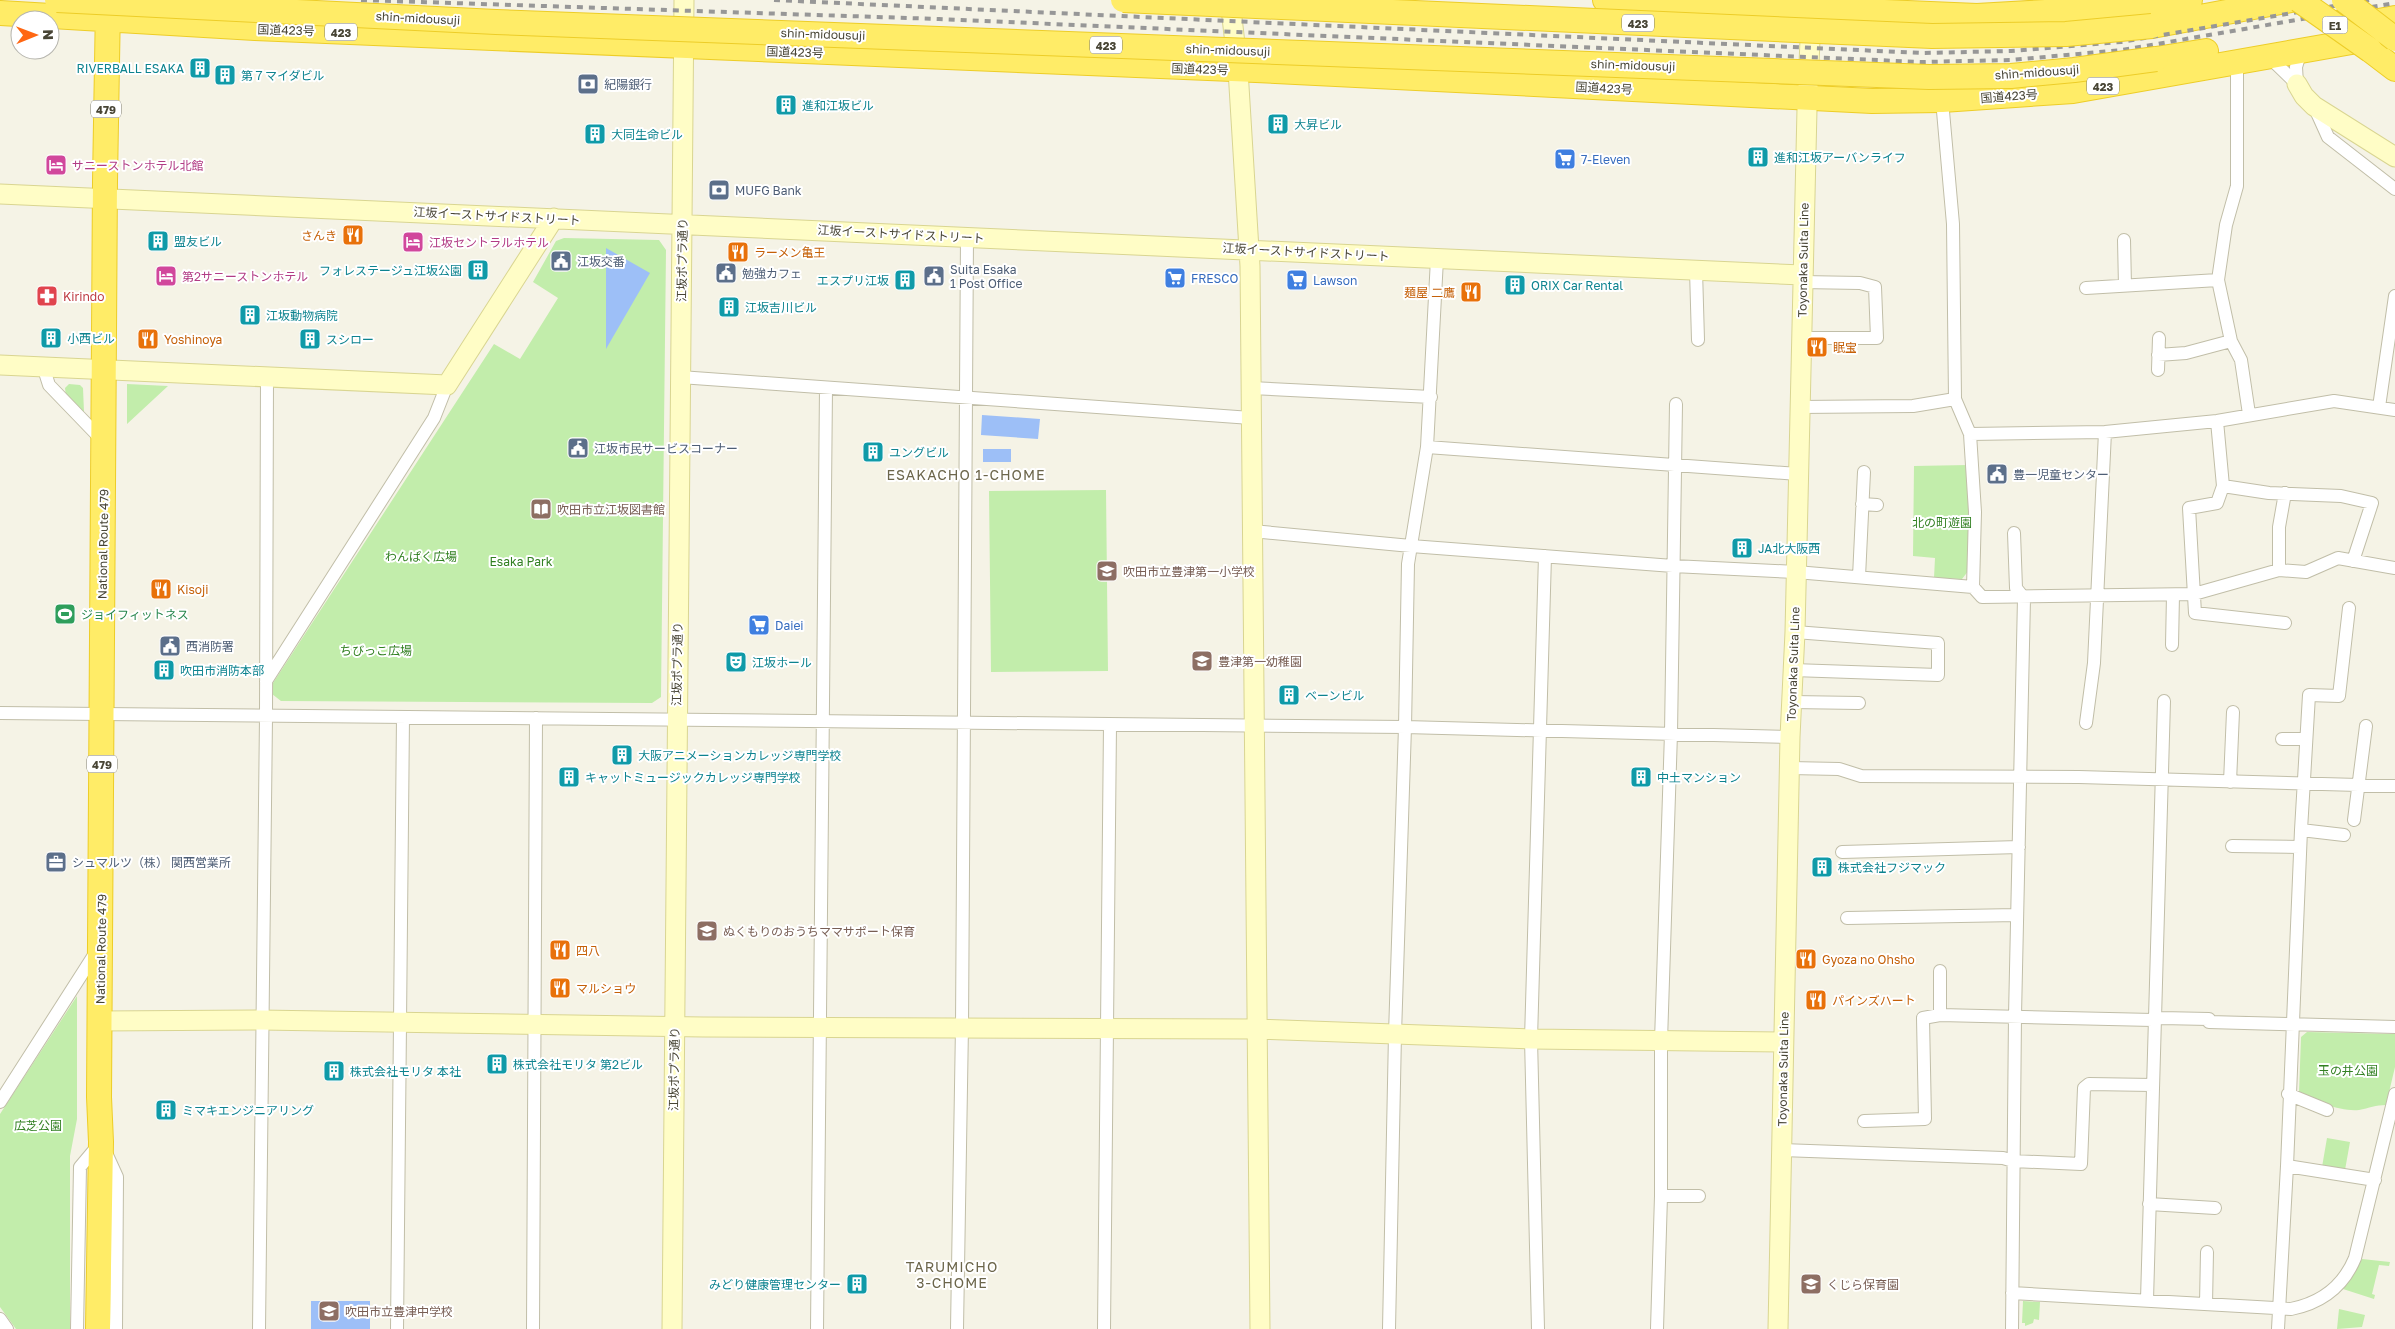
<svg xmlns="http://www.w3.org/2000/svg" width="2395" height="1329" font-family="'Golos Text','Noto Sans JP',sans-serif">
  <style>
    .green { fill: #c2edab }
    .water { fill: #9dbff7 }
    .lines { fill: none; stroke-linecap: round; stroke-linejoin: round }
    .street-casing { stroke: #c1bea8; stroke-width: 14 }
    .secondary-casing { stroke: #d9d591; stroke-width: 21 }
    .highway-casing { stroke: #edcd28; stroke-width: 26 }
    .street { stroke: #fff; stroke-width: 12 }
    .secondary { stroke: #fffdc6; stroke-width: 19 }
    .highway { stroke: #ffec67; stroke-width: 24 }
    .rail { stroke: #979797; stroke-width: 4; stroke-dasharray: 6 6; stroke-linecap: butt }
    .highway-bridge-casing { stroke: #edcd28; stroke-width: 26; stroke-linecap: butt }
    .highway-bridge { stroke: #ffec67; stroke-width: 24 }
    .labels { text-anchor: middle; dominant-baseline: central; stroke-width: 4; stroke-linejoin: round; paint-order: stroke }
    .shield { fill: #fff; stroke: #7f7d72; stroke-width: 1 }
    .shield-label { font-size: 11px; font-weight: bold; fill: #484535 }
    .street-label { font-size: 12px; fill: #484535; stroke: #fff }
    .culture-label { font-size: 12px; fill: #0d838f; stroke: #fff; text-anchor: start }
    .service-label { font-size: 12px; fill: #4e5e75; stroke: #fff; text-anchor: start }
    .shop-label { font-size: 12px; fill: #366cbe; stroke: #fff; text-anchor: start }
    .hotel-label { font-size: 12px; fill: #b23c85; stroke: #fff; text-anchor: start }
    .food-label { font-size: 12px; fill: #c56008; stroke: #fff; text-anchor: start }
    .health-label { font-size: 12px; fill: #be3a42; stroke: #fff; text-anchor: start }
    .education-label { font-size: 12px; fill: #785e54; stroke: #fff; text-anchor: start }
    .park-label { font-size: 12px; fill: #328022; stroke: #fff }
    .leisure-label { font-size: 12px; fill: #27864d; stroke: #fff; text-anchor: start }
    .neighbourhood-label { font-size: 14px; letter-spacing: 1px; fill: #6c664b; stroke: #fff }
  </style>
  <rect width="100%" height="100%" fill="#f5f3e6"/>
  <!-- green -->
  <path class="green" d="M564 238 659 240 666 250 661 697 652 703 281 701 272 694 273 683 494 344 520 359 558 298 533 282 556 241Z
    M69 384 80 385 83 388 84 412H81L66 397 65 388Z
    M127 384 168 386 127 424Z
    M1968 465 1971 512 1969 570 1962 579 1934 578 1935 558 1913 556 1914 466Z
    M1106 490 1108 671 991 672 989 491Z
    M77 996V1119L70 1156V1329H16L0 1307V1114Z
    M2307 1032 2395 1034V1067L2386 1105C2376 1105 2369 1108 2359 1110 2341 1112 2315 1101 2299 1093L2301 1037Z
    M2327 1138 2350 1142 2345 1170 2322 1167Z
    M2362 1259 2390 1262 2389 1266 2379 1265 2372 1294 2375 1295 2374 1299 2343 1289Z
    M2023 1301 2040 1302 2039 1320 2034 1319 2033 1323 2025 1326V1323H2022Z
    M2339 1309 2365 1315 2362 1327 2337 1329Z"/>
  <!-- water -->
  <path class="water" d="M606 248 650 273 606 349Z
    M982 415 1040 419 1038 439 981 435Z
    M983 449H1011V462H983Z
    M311 1301H370V1329H311Z"/>
  <g class="lines">
    <!-- street casing -->
    <g class="street-casing">
      <path id="street" d="M2269 57 2297 84
        M2237 62V186L2226 225 2218 280 2231 341 2241 360 2249 414
        M2297 84 2296 67 2301 51
        M1942 100 1953 224 1955 399 1970 434 1975 512 1973 587 1982 597 2194 594 2279 570 2306 572 2338 558 2395 568
        M2314 106 2328 137 2395 189
        M2124 240 2125 286
        M1696 270 1698 340
        M2086 288 2218 280
        M1801 338H1877L1875 287 1860 283 1802 282
        M2158 355 2186 353 2231 341
        M43 366 49 385 103 441
        M2158 370 2159 338
        M680 377 1251 418
        M1251 388 1431 397
        M1799 407 1913 406 1955 399
        M2379 407 2395 296
        M2217 421 2223 486 2217 503 2189 508 2195 613 2285 623
        M1970 434 2105 432 2217 421 2334 401 2395 410
        M1427 447 1798 474
        M2223 486 2269 493 2341 496 2372 503 2353 561
        M1862 504 1877 505
        M1252 531 1411 546 1673 566 1796 572 1973 587
        M2279 570V527L2285 493
        M1859 577 1864 472
        M2172 645 2173 595
        M1793 670 1938 675V643L1795 632
        M266 681 434 418 447 385
        M1792 702 1859 703
        M0 713 1405 727 1790 737
        M2086 723 2094 663 2105 432
        M2282 739H2306
        M1790 768 1839 769 1861 776 2079 777 2395 786
        M2230 782 2233 712
        M2354 820 2366 726
        M2301 830 2344 835
        M2232 846 2300 847
        M1842 852 2019 847
        M1847 918 2017 915
        M1940 971V1015
        M2288 1094 2327 1110
        M0 1102 96 952
        M1864 1121 1925 1119 1923 1018 1940 1015 2153 1020 2161 1018 2209 1019V1022L2395 1027
        M1782 1150 2003 1158 2013 1161 2081 1164 2084 1088 2089 1084 2153 1085
        M2287 1166 2375 1180
        M1661 1196H1699
        M2149 1204 2215 1208
        M2012 1293 2291 1309C2321 1303 2343 1287 2355 1258L2395 1094
        M2147 1300 2164 701
        M2206 1304 2207 1252
        M0 1319 7 1329
        M77 1329 80 1167 101 1142 117 1177 116 1329
        M259 1329 266 717 267 377
        M397 1329 403 717
        M533 1329 536 718
        M817 1329 826 388
        M957 1329 962 1026 967 237
        M1104 1329 1110 725
        M1389 1329 1395 1034 1405 727 1408 564 1427 447 1437 259
        M1538 1329 1531 1039 1545 556
        M1657 1329 1661 1196V1041L1671 733 1676 404
        M2012 1329 2015 1016 2024 598 2016 588 2014 533
        M2278 1329 2287 1166 2301 830 2309 695 2339 696 2349 608"/>
    </g>
    <!-- secondary casing -->
    <g class="secondary-casing">
      <path id="secondary" d="M1230 0 1238 70 1250 266 1260 1329
        M2297 84 2304 96 2314 106 2395 157
        M0 194 1802 275
        M0 365 447 385 554 218
        M100 1021 261 1020 703 1027 1258 1029 1531 1039 1783 1042
        M672 1329 684 0
        M1778 1329 1790 737 1795 632 1807 109 1811 18"/>
    </g>
    <!-- highway casing -->
    <g class="highway-casing">
      <path id="highway" d="M1605 0 1977 16 2148 6 2190 0
        M0 13 255 28 1256 70 1872 101 1942 100 2073 91 2374 38
        M2357 25 2395 18
        M2152 26 2291 0
        M2370 50 2395 69
        M2156 59 2206 51
        M98 1329 101 1142 99 1097 105 181 108 4"/>
    </g>
    <!-- street -->
    <use href="#street" class="street"/>
    <!-- secondary -->
    <use href="#secondary" class="secondary"/>
    <!-- highway -->
    <use href="#highway" class="highway"/>
    <!-- rail -->
    <path class="rail" d="M361 0 939 19 1921 62 2011 60 2122 50 2395 3
      M774 0 1922 53 2011 51 2121 42 2369 0"/>
    <!-- highway-bridge casing -->
    <g class="highway-bridge-casing">
      <path id="highway-bridge" d="M57 0 496 22 1929 77 2011 76 2074 70 2156 59
        M1123 0 1932 36 2066 34 2152 26
        M2299 0 2370 50
        M2344 0 2395 39"/>
    </g>
    <!-- highway-bridge -->
    <use href="#highway-bridge" class="highway-bridge"/>
  </g>
  <!-- icons -->
  <defs>
    <g id="building-square" transform="scale(1.125)"><rect x="-9" y="-9" width="18" height="18" rx="4" fill="#0f9aa8" stroke="#fff"/><path d="M-4-6H4V6H1V3H-1V6H-4ZM-2.5-4.3h1.7v1.8h-1.7ZM.8-4.3h1.7v1.8H.8ZM-2.5-1h1.7V.8h-1.7ZM.8-1h1.7V.8H.8Z" fill="#fff"/></g>
    <g id="bank-square" transform="scale(1.125)"><rect x="-9" y="-9" width="18" height="18" rx="4" fill="#5c6f8a" stroke="#fff"/><path d="M-6-4H6V4H-6ZM0-2.3a2.3 2.3 0 1 0 0 4.6a2.3 2.3 0 1 0 0-4.6Z" fill="#fff"/></g>
    <g id="supermarket-square" transform="scale(1.125)"><rect x="-9" y="-9" width="18" height="18" rx="4" fill="#3f7fe0" stroke="#fff"/><path d="M-6-5.5h2.5l.6 2H6L4.5 2H-2.5L-4.4-4H-6ZM-1.5 3.2a1.3 1.3 0 1 0 .1 0ZM3 3.2a1.3 1.3 0 1 0 .1 0Z" fill="#fff"/></g>
    <g id="hotel-square" transform="scale(1.125)"><rect x="-9" y="-9" width="18" height="18" rx="4" fill="#d1479c" stroke="#fff"/><path d="M-6-4.5h1.5V1H6V5H4.5V3h-9V5H-6ZM-4 0a1.8 1.8 0 1 1 3.6 0ZM.5 0V-2.5h3Q6-2.5 6 0Z" fill="#fff"/></g>
    <g id="restaurant-square" transform="scale(1.125)"><rect x="-9" y="-9" width="18" height="18" rx="4" fill="#e8710a" stroke="#fff"/><path d="M-5-6h1v4h1v-4h1v4h1v-4h1v5L-1.5 .5V6h-2V.5L-5-1ZM5-6V6H3V1.5H1.5Q1.5-4 5-6Z" fill="#fff"/></g>
    <g id="civic-square" transform="scale(1.125)"><rect x="-9" y="-9" width="18" height="18" rx="4" fill="#5c6f8a" stroke="#fff"/><path d="M-.6-6.5H3V-4.5H.6V-3L4-1V1h2V6H-6V1h2V-1L-.6-3ZM-1.2 2.5V6h2.4V2.5Z" fill="#fff"/></g>
    <g id="pharmacy-square" transform="scale(1.125)"><rect x="-9" y="-9" width="18" height="18" rx="4" fill="#e0444e" stroke="#fff"/><path d="M-2-6h4v4h4v4h-4v4h-4v-4h-4v-4h4Z" fill="#fff"/></g>
    <g id="library-square" transform="scale(1.125)"><rect x="-9" y="-9" width="18" height="18" rx="4" fill="#8d6e63" stroke="#fff"/><path d="M-6-4Q-3-5.5-.7-3.5V5Q-3 3-6 4ZM6-4Q3-5.5 .7-3.5V5Q3 3 6 4Z" fill="#fff"/></g>
    <g id="school-square" transform="scale(1.125)"><rect x="-9" y="-9" width="18" height="18" rx="4" fill="#8d6e63" stroke="#fff"/><path d="M0-5L7-2L0 1L-7-2ZM-4 1L0 2.5L4 1V4Q0 6-4 4Z" fill="#fff"/></g>
    <g id="stadium-square" transform="scale(1.125)"><rect x="-9" y="-9" width="18" height="18" rx="4" fill="#2e9e5b" stroke="#fff"/><path d="M0-5a6.5 5 0 1 0 0 10a6.5 5 0 1 0 0-10ZM-3.5-1.8h7v3.6h-7Z" fill="#fff"/></g>
    <g id="theatre-square" transform="scale(1.125)"><rect x="-9" y="-9" width="18" height="18" rx="4" fill="#0f9aa8" stroke="#fff"/><path d="M-5-5.5Q0-4 5-5.5V0Q5 5 0 6Q-5 5-5 0ZM-3.3-2.5H-1v1.5H-3.3ZM1-2.5H3.3v1.5H1ZM-2.8 1Q0 5.5 2.8 1Z" fill="#fff"/></g>
    <g id="office-square" transform="scale(1.125)"><rect x="-9" y="-9" width="18" height="18" rx="4" fill="#5c6f8a" stroke="#fff"/><path d="M-6-3h4V-5.5h4V-3h4V5H-6ZM-1-4.5V-3h2v-1.5ZM-6 0V1H6V0Z" fill="#fff"/></g>
  </defs>
  <g fill-rule="evenodd">
    <use href="#building-square" x="200" y="68"/>
    <use href="#building-square" x="225" y="75"/>
    <use href="#bank-square" x="588" y="84"/>
    <use href="#building-square" x="786" y="105"/>
    <use href="#building-square" x="1278" y="124"/>
    <use href="#building-square" x="595" y="134"/>
    <use href="#building-square" x="1758" y="157"/>
    <use href="#supermarket-square" x="1565" y="159"/>
    <use href="#hotel-square" x="56" y="165"/>
    <use href="#bank-square" x="719" y="190"/>
    <use href="#restaurant-square" x="353" y="235"/>
    <use href="#building-square" x="158" y="241"/>
    <use href="#hotel-square" x="413" y="242"/>
    <use href="#restaurant-square" x="738" y="252"/>
    <use href="#civic-square" x="561" y="261"/>
    <use href="#building-square" x="478" y="270"/>
    <use href="#civic-square" x="726" y="273"/>
    <use href="#hotel-square" x="166" y="276"/>
    <use href="#civic-square" x="934" y="276"/>
    <use href="#supermarket-square" x="1175" y="278"/>
    <use href="#building-square" x="905" y="280"/>
    <use href="#supermarket-square" x="1297" y="280"/>
    <use href="#building-square" x="1515" y="285"/>
    <use href="#restaurant-square" x="1471" y="292"/>
    <use href="#pharmacy-square" x="47" y="296"/>
    <use href="#building-square" x="729" y="307"/>
    <use href="#building-square" x="250" y="315"/>
    <use href="#building-square" x="51" y="338"/>
    <use href="#restaurant-square" x="148" y="339"/>
    <use href="#building-square" x="310" y="339"/>
    <use href="#restaurant-square" x="1817" y="347"/>
    <use href="#civic-square" x="578" y="448"/>
    <use href="#building-square" x="873" y="452"/>
    <use href="#civic-square" x="1997" y="474"/>
    <use href="#library-square" x="541" y="509"/>
    <use href="#building-square" x="1742" y="548"/>
    <use href="#school-square" x="1107" y="571"/>
    <use href="#restaurant-square" x="161" y="589"/>
    <use href="#stadium-square" x="65" y="614"/>
    <use href="#supermarket-square" x="759" y="625"/>
    <use href="#civic-square" x="170" y="646"/>
    <use href="#school-square" x="1202" y="661"/>
    <use href="#theatre-square" x="736" y="662"/>
    <use href="#building-square" x="164" y="670"/>
    <use href="#building-square" x="1289" y="695"/>
    <use href="#building-square" x="622" y="755"/>
    <use href="#building-square" x="569" y="777"/>
    <use href="#building-square" x="1641" y="777"/>
    <use href="#office-square" x="56" y="862"/>
    <use href="#building-square" x="1822" y="867"/>
    <use href="#school-square" x="707" y="931"/>
    <use href="#restaurant-square" x="560" y="950"/>
    <use href="#restaurant-square" x="1806" y="959"/>
    <use href="#restaurant-square" x="560" y="988"/>
    <use href="#restaurant-square" x="1816" y="1000"/>
    <use href="#building-square" x="497" y="1064"/>
    <use href="#building-square" x="334" y="1071"/>
    <use href="#building-square" x="166" y="1110"/>
    <use href="#building-square" x="857" y="1284"/>
    <use href="#school-square" x="1811" y="1284"/>
    <use href="#school-square" x="329" y="1311"/>
  </g>
  <g class="labels">
    <!-- shield labels -->
    <g class="shield">
      <rect x="1622" y="14.5" width="32" height="17" rx="4"/>
      <rect x="2322.5" y="16.5" width="25" height="17" rx="4"/>
      <rect x="325" y="23.5" width="32" height="17" rx="4"/>
      <rect x="1090" y="36.5" width="32" height="17" rx="4"/>
      <rect x="2087" y="77.5" width="32" height="17" rx="4"/>
      <rect x="91" y="100.5" width="30" height="17" rx="4"/>
      <rect x="87" y="755.5" width="30" height="17" rx="4"/>
    </g>
    <g class="shield-label">
      <text x="1638" y="23">423</text>
      <text x="2335" y="25">E1</text>
      <text x="341" y="32">423</text>
      <text x="1106" y="45">423</text>
      <text x="2103" y="86">423</text>
      <text x="106" y="109">479</text>
      <text x="102" y="764">479</text>
    </g>
    <!-- street labels -->
    <g class="street-label">
      <text transform="translate(418 18) rotate(3)">shin-midousuji</text>
      <text transform="translate(286 30) rotate(2)">国道423号</text>
      <text transform="translate(823 34) rotate(2)">shin-midousuji</text>
      <text transform="translate(1228 50) rotate(2)">shin-midousuji</text>
      <text transform="translate(795 52) rotate(2)">国道423号</text>
      <text transform="translate(1633 65) rotate(2)">shin-midousuji</text>
      <text transform="translate(1200 69) rotate(2)">国道423号</text>
      <text transform="translate(2037 72) rotate(-4)">shin-midousuji</text>
      <text transform="translate(1604 88) rotate(3)">国道423号</text>
      <text transform="translate(2009 96) rotate(-4)">国道423号</text>
      <text transform="translate(497 216) rotate(3)">江坂イーストサイドストリート</text>
      <text transform="translate(901 234) rotate(3)">江坂イーストサイドストリート</text>
      <text transform="translate(1306 252) rotate(3)">江坂イーストサイドストリート</text>
      <text transform="translate(682 260) rotate(-89)">江坂ポプラ通り</text>
      <text transform="translate(1803 260) rotate(-89)">Toyonaka Suita Line</text>
      <text transform="translate(103 544) rotate(-89)">National Route 479</text>
      <text transform="translate(677 664) rotate(-89)">江坂ポプラ通り</text>
      <text transform="translate(1793 664) rotate(-88)">Toyonaka Suita Line</text>
      <text transform="translate(101 949) rotate(-89)">National Route 479</text>
      <text transform="translate(674 1069) rotate(-89)">江坂ポプラ通り</text>
      <text transform="translate(1783 1069) rotate(-89)">Toyonaka Suita Line</text>
    </g>
    <!-- culture labels -->
    <g class="culture-label">
      <text x="184" y="68" text-anchor="end">RIVERBALL ESAKA</text>
      <text x="241" y="75">第７マイダビル</text>
      <text x="802" y="105">進和江坂ビル</text>
      <text x="1294" y="124">大昇ビル</text>
      <text x="611" y="134">大同生命ビル</text>
      <text x="1774" y="157">進和江坂アーバンライフ</text>
      <text x="174" y="241">盟友ビル</text>
      <text x="462" y="270" text-anchor="end">フォレステージュ江坂公園</text>
      <text x="889" y="280" text-anchor="end">エスプリ江坂</text>
      <text x="1531" y="285">ORIX Car Rental</text>
      <text x="745" y="307">江坂吉川ビル</text>
      <text x="266" y="315">江坂動物病院</text>
      <text x="67" y="338">小西ビル</text>
      <text x="326" y="339">スシロー</text>
      <text x="889" y="452">ユングビル</text>
      <text x="1758" y="548">JA北大阪西</text>
      <text x="752" y="662">江坂ホール</text>
      <text x="180" y="670">吹田市消防本部</text>
      <text x="1305" y="695">ベーンビル</text>
      <text x="638" y="755">大阪アニメーションカレッジ専門学校</text>
      <text x="585" y="777">キャットミュージックカレッジ専門学校</text>
      <text x="1657" y="777">中土マンション</text>
      <text x="1838" y="867">株式会社フジマック</text>
      <text x="513" y="1064">株式会社モリタ 第2ビル</text>
      <text x="350" y="1071">株式会社モリタ 本社</text>
      <text x="182" y="1110">ミマキエンジニアリング</text>
      <text x="841" y="1284" text-anchor="end">みどり健康管理センター</text>
    </g>
    <!-- service labels -->
    <g class="service-label">
      <text x="604" y="84">紀陽銀行</text>
      <text x="735" y="190">MUFG Bank</text>
      <text x="577" y="261">江坂交番</text>
      <text x="950" y="269">Suita Esaka<tspan x="950" dy="14">1 Post Office</tspan></text>
      <text x="742" y="273">勉強カフェ</text>
      <text x="594" y="448">江坂市民サービスコーナー</text>
      <text x="2013" y="474">豊一児童センター</text>
      <text x="186" y="646">西消防署</text>
      <text x="72" y="862">シュマルツ（株） 関西営業所</text>
    </g>
    <!-- shop labels -->
    <g class="shop-label">
      <text x="1581" y="159">7-Eleven</text>
      <text x="1191" y="278">FRESCO</text>
      <text x="1313" y="280">Lawson</text>
      <text x="775" y="625">Daiei</text>
    </g>
    <!-- hotel labels -->
    <g class="hotel-label">
      <text x="72" y="165">サニーストンホテル北館</text>
      <text x="429" y="242">江坂セントラルホテル</text>
      <text x="182" y="276">第2サニーストンホテル</text>
    </g>
    <!-- food labels -->
    <g class="food-label">
      <text x="337" y="235" text-anchor="end">さんき</text>
      <text x="754" y="252">ラーメン亀王</text>
      <text x="1455" y="292" text-anchor="end">麺屋 二鷹</text>
      <text x="164" y="339">Yoshinoya</text>
      <text x="1833" y="347">眠宝</text>
      <text x="177" y="589">Kisoji</text>
      <text x="576" y="950">四八</text>
      <text x="1822" y="959">Gyoza no Ohsho</text>
      <text x="576" y="988">マルショウ</text>
      <text x="1832" y="1000">パインズハート</text>
    </g>
    <!-- health labels -->
    <g class="health-label">
      <text x="63" y="296">Kirindo</text>
    </g>
    <!-- education labels -->
    <g class="education-label">
      <text x="557" y="509">吹田市立江坂図書館</text>
      <text x="1123" y="571">吹田市立豊津第一小学校</text>
      <text x="1218" y="661">豊津第一幼稚園</text>
      <text x="723" y="931">ぬくもりのおうちママサポート保育</text>
      <text x="1827" y="1284">くじら保育園</text>
      <text x="345" y="1311">吹田市立豊津中学校</text>
    </g>
    <!-- park labels -->
    <g class="park-label">
      <text x="1942" y="522">北の町遊園</text>
      <text x="421" y="556">わんぱく広場</text>
      <text x="521" y="561">Esaka Park</text>
      <text x="376" y="650">ちびっこ広場</text>
      <text x="2348" y="1070">玉の井公園</text>
      <text x="38" y="1125">広芝公園</text>
    </g>
    <!-- leisure labels -->
    <g class="leisure-label">
      <text x="81" y="614">ジョイフィットネス</text>
    </g>
    <!-- neighbourhood labels -->
    <g class="neighbourhood-label">
      <text x="966" y="474">ESAKACHO 1-CHOME</text>
      <text x="952" y="1266">TARUMICHO<tspan x="952" dy="16">3-CHOME</tspan></text>
    </g>
  </g>
  <!-- north arrow -->
  <g transform="translate(35 35) rotate(89)"><circle r="24" fill="#ffffff" stroke="#b6b5ae"/>
  <path d="M0-4L9 19L0 12L-9 19Z" fill="#ff6713"/>
  <text y="-8" font-size="14" font-weight="bold" text-anchor="middle" fill="#484535">N</text>
  </g>
</svg>
